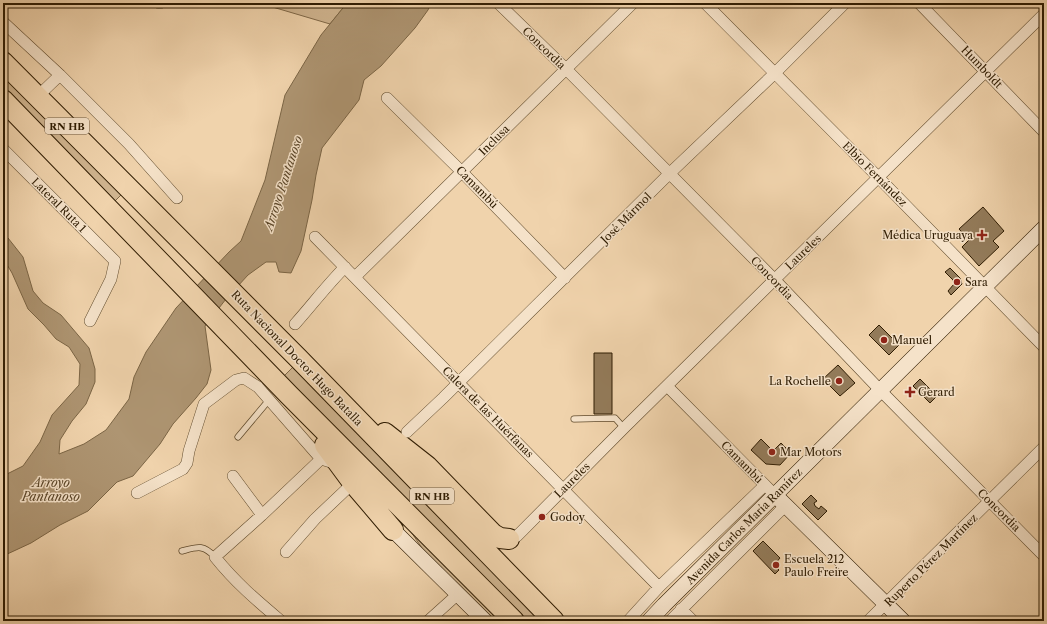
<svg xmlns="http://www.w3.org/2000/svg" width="1047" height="624" font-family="'Libre Caslon Text',serif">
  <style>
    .green { fill: #cfb48f; stroke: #7f6848 }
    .water { fill: #ae9572; stroke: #7b6545 }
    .building { fill: #937b5a; stroke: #2f1c02 }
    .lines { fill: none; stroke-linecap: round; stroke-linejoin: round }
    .lane-casing { stroke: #5f4a2c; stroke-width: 7 }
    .street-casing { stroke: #5f4a2c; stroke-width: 12 }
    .secondary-casing { stroke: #2f1c02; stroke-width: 16 }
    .highway-casing { stroke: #2f1c02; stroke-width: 22 }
    .lane { stroke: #f5e2c9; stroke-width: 5.5 }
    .street { stroke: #f5e2c9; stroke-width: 11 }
    .secondary { stroke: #f5e2c9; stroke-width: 15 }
    .highway { stroke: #f0d3ac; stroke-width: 20 }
    .poi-dot { fill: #8f2418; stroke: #f5e2c9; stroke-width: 1.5 }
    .labels { text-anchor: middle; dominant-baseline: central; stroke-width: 3; stroke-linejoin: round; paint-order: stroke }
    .shield { fill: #f5e2c9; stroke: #6a573e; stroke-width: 1 }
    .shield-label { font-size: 10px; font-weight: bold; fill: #2f1c02 }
    .street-label { font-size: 11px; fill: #2f1c02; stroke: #f5e2c9 }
    .poi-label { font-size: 11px; fill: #2f1c02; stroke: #f5e2c9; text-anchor: start }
    .water-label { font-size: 12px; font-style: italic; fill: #5b4629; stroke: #f5e2c9 }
  </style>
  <rect width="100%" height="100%" fill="#f0d3ac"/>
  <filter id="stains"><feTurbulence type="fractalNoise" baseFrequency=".005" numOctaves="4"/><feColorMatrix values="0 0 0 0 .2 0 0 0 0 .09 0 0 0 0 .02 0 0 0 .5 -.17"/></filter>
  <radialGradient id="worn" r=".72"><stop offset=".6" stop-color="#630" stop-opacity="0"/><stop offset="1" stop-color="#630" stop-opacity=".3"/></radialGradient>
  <!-- green -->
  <path class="green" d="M259 3H347L330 24Z
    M3 70 123 193 112 204 3 92Z
    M294 366 544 621H522L283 377Z
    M351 465 505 621H493L422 548 409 529 405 525 399 524Z"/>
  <!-- water -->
  <path class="water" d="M347 3H431L428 10 415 28 381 66 364 80 359 100 322 148 316 175 312 200 301 251 291 273 279 272 276 262H266L248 275 226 299 205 326 211 370 207 384 196 398 173 424 160 444 133 476 117 482 88 511 60 525 31 543 3 556V476L23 466 40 442 52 415 79 385 80 364 69 347 56 339 44 325 28 309 12 273 3 258V236L8 238 23 257 33 291 43 303 61 315 89 348 95 369V382L86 404 72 421 60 440 59 454 84 444 106 430 129 399 134 377 146 352 176 308 229 252 241 241 265 180 285 95 321 35Z"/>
  <!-- building -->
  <path class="building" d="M983 207 1004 231 993 241 999 247 979 266 962 247 969 240 959 229Z
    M950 268 960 278 962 284 951 295 948 291 954 284 953 280 945 272Z
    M879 325 899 345 889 355 869 335Z
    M594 353H612V414H594Z
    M838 365 855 383 840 396 823 379Z
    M920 379 937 396 930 403 913 386Z
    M761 439 773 451 781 443 791 453 780 465 766 464 751 450Z
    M811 495 817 501 814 503 815 506 819 509 821 506 827 511 818 520 802 504Z
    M763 541 780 558 774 565 779 570 775 574 753 551Z"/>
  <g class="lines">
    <!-- lane casing -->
    <g class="lane-casing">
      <path id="lane" d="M574 419 615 418 624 428
        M238 437 269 400
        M182 551C197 547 203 544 215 557"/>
    </g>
    <!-- street casing -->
    <g class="street-casing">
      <path id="street" d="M159 3H160
        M498 3 566 69 775 280 880 390 1044 556
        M705 3 879 178 1044 347
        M919 3 1044 132
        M3 22 60 75 129 144 177 198
        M37 97 60 75
        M387 98 462 172 565 278
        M3 149 115 261 111 279 90 321
        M315 237 659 587
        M355 277 633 3
        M295 324C312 305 327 285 345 267
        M667 386 771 491
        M407 432 443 398 669 174 775 73 845 3
        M233 476 262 515
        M137 493 183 469 187 463 189 451 204 404 236 380 244 378 258 387 321 459 337 464
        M509 539 517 536 522 531 624 428 1044 14
        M286 552 315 519 353 483
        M681 609 693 621
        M281 621C256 600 235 582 215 557L262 515 321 459
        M428 621 458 594
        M628 621 659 587 765 485
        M670 621 786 505
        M868 621 1044 447"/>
    </g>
    <!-- secondary casing -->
    <g class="secondary-casing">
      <path id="secondary" d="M775 495 903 621
        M393 530 485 621
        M649 621 664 605 1044 228"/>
    </g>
    <!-- highway casing -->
    <g class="highway-casing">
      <path id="highway" d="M3 62 298 358 554 621
        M3 100 289 395 514 621
        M385 433 427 466 493 534 500 538 509 539
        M325 445 353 483 393 530"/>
    </g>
    <!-- lane -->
    <use href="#lane" class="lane"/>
    <!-- street -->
    <use href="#street" class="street"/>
    <!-- secondary -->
    <use href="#secondary" class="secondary"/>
    <!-- highway -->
    <use href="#highway" class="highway"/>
  </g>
  <!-- markers -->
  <g class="poi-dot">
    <path d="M980 229h4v4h4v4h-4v4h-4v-4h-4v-4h4z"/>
    <circle cx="957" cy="282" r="4"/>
    <circle cx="884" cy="340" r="4"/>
    <circle cx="839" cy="381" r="4"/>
    <path d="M908 386h4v4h4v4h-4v4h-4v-4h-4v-4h4z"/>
    <circle cx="772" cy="452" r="4"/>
    <circle cx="542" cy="517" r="4"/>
    <circle cx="776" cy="565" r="4"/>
  </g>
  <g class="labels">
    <!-- shield labels -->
    <g class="shield">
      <rect x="45" y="118" width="44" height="16" rx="3"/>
      <rect x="410" y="488" width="44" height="16" rx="3"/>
    </g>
    <g class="shield-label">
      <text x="67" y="126">RN HB</text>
      <text x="432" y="496">RN HB</text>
    </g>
    <!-- street labels -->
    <g class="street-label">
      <text transform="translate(544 48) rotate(44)">Concordia</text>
      <text transform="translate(982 67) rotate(46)">Humboldt</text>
      <text transform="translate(494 140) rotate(-45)">Inclusa</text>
      <text transform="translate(875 174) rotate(45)">Elbio Fernández</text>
      <text transform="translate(477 187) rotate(45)">Camambú</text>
      <text transform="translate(59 205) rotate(45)">Lateral Ruta 1</text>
      <text transform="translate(626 218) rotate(-45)">José Mármol</text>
      <text transform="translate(803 252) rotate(-44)">Laureles</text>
      <text transform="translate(772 278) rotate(46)">Concordia</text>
      <text transform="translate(297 358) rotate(46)">Ruta Nacional Doctor Hugo Batalla</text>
      <text transform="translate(488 412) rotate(45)">Calera de las Huérfanas</text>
      <text transform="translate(742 462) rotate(45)">Camambú</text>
      <text transform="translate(572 480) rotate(-45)">Laureles</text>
      <text transform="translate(999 510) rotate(45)">Concordia</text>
      <text transform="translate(744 526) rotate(-45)">Avenida Carlos María Ramírez</text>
      <text transform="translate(931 560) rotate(-45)">Ruperto Pérez Martínez</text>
    </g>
    <!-- poi labels -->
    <g class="poi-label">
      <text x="973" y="235" text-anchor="end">Médica Uruguaya</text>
      <text x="965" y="282">Sara</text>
      <text x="892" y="340">Manuel</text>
      <text x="831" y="381" text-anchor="end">La Rochelle</text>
      <text x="918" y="392">Gerard</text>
      <text x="780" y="452">Mar Motors</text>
      <text x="550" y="517">Godoy</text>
      <text x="784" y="559">Escuela 212<tspan x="784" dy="13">Paulo Freire</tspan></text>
    </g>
    <!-- water labels -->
    <g class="water-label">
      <text transform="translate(283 183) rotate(-72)">Arroyo Pantanoso</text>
      <text x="51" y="482">Arroyo<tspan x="51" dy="14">Pantanoso</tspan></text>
    </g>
  </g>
  <!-- margin -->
  <rect width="1047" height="624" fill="none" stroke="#f0d3ac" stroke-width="16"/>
  <rect x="4" y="4" width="1039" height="616" fill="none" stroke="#2f1c02" stroke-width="2"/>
  <rect x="8" y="8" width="1031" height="608" fill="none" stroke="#2f1c02"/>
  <rect width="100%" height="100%" filter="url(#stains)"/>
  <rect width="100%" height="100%" fill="url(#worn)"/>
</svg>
